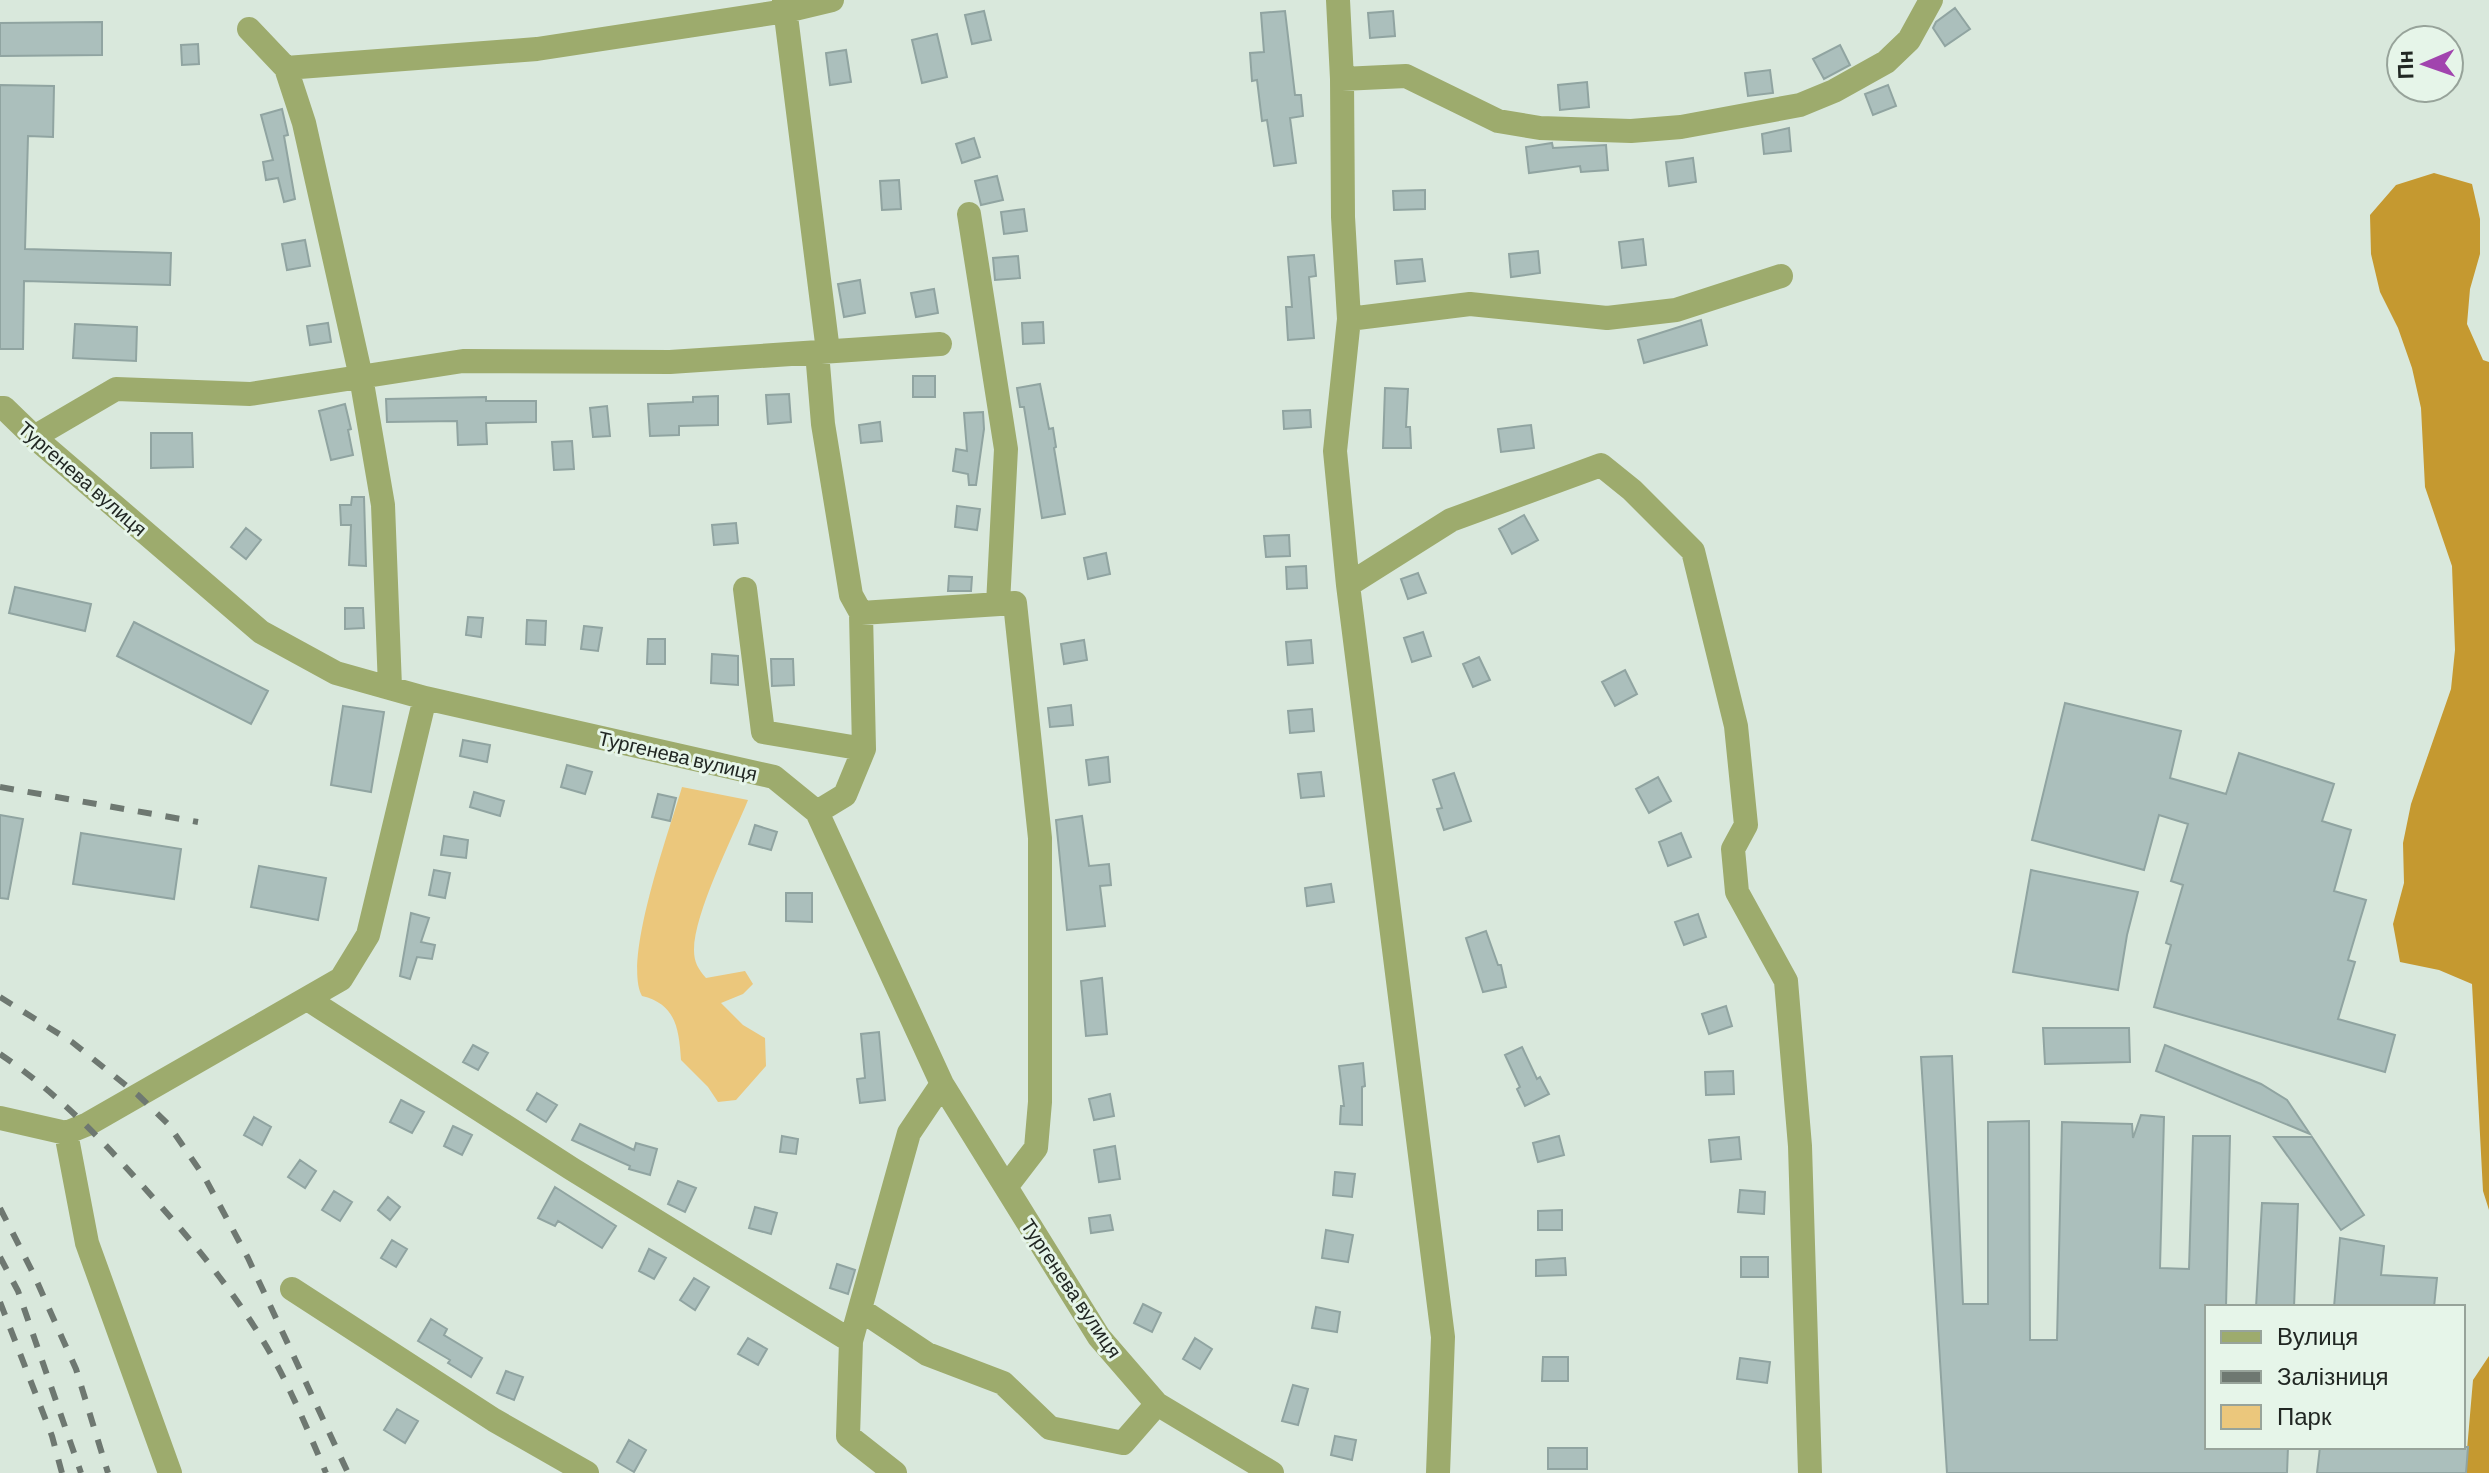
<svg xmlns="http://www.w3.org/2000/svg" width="2489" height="1473" font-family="Barlow,sans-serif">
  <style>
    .green { fill: #ebc77c }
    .forest { fill: #c59930 }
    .building { fill: #abbfbc; stroke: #90a4a1; stroke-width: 2 }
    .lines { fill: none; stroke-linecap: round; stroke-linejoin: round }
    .minor { stroke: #9dab6d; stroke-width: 24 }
    .rail { stroke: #6e7871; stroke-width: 6; stroke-dasharray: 14 14; stroke-linecap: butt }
    .labels { text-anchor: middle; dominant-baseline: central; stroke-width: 6; stroke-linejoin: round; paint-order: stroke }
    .street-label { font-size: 20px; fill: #212723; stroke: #e6f5e9 }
  </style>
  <rect width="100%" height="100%" fill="#d9e8dc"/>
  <!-- green -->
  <path class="green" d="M682 787 748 800C733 837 694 913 694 950 694 962 698 969 706 978L745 971 753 984 743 994 721 1003 743 1025 765 1038 766 1066 736 1100 718 1102 708 1087 681 1060C679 1029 676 1004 642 996 622 960 670 829 682 787Z"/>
  <!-- forest -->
  <path class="forest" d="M2434 173 2472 184 2480 219V254L2470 289 2467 324 2483 360 2489 362V1210L2483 1191 2472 984 2439 970 2400 962 2393 924 2404 883 2403 843 2411 804 2451 689 2455 650 2452 566 2425 487 2421 408 2412 368 2398 328 2380 292 2371 254 2370 215 2396 185Z
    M2489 1356V1473H2465L2473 1380Z"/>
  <!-- building -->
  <path class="building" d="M1955 8 1970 29 1945 46 1933 28 1936 22Z
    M984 11 991 40 972 44 965 15Z
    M1285 11 1295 95H1301L1303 116 1290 118 1296 163 1274 166 1267 120 1262 121 1257 80 1252 81 1250 53 1264 52 1261 13Z
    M1393 11 1395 36 1370 38 1368 13Z
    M102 22V55L0 56V23Z
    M937 34 947 77 922 83 912 40Z
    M198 44 199 64 182 65 181 45Z
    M1840 45 1850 65 1824 79 1813 59Z
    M846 50 851 82 830 85 826 53Z
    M1770 70 1773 93 1748 96 1745 73Z
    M1587 82 1589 107 1560 110 1558 85Z
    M0 85 54 86 53 137 28 136 25 249 171 253 170 285 24 281 23 349H0Z
    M1888 85 1896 106 1873 115 1865 94Z
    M282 109 288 135 284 136 295 199 284 202 278 178 266 180 263 162 273 160 261 115Z
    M1789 128 1791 151 1764 154 1762 134Z
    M974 138 980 157 962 163 956 144Z
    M1552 143 1553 148 1606 145 1608 170 1581 172 1580 166 1529 173 1526 147Z
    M1693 158 1696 182 1669 186 1666 162Z
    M997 176 1003 200 981 205 975 181Z
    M899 180 901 209 882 210 880 181Z
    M1425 190V209L1394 210 1393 191Z
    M1024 209 1027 231 1004 234 1001 212Z
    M1643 239 1646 265 1622 268 1619 242Z
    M305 240 310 266 287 270 282 244Z
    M1538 251 1540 273 1511 277 1509 254Z
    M1314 255 1316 276 1309 277 1314 338 1288 340 1286 307H1292L1288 257Z
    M1018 256 1020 278 995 280 993 258Z
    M1422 259 1425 281 1397 284 1395 261Z
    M860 280 865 313 844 317 838 284Z
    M934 289 938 313 916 317 911 293Z
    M1701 320 1707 345 1644 363 1638 340Z
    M1043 322 1044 343 1023 344 1022 323Z
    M328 323 331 342 310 345 307 326Z
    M75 324 137 327 136 361 73 358Z
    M913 376H935V397H913Z
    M1040 384 1049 429 1053 428 1056 447 1054 448 1065 514 1042 518 1024 407H1020L1017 388Z
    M1385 388 1408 389 1406 427H1410L1411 448H1383Z
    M789 394 791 422 768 424 766 395Z
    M718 396V425L679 426V435L650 436 648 404 693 402V397Z
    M486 397V401H536V422L486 423 487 444 458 445 457 421 387 422 386 399Z
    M345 404 351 429 348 430 353 455 331 460 319 411Z
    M607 406 610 436 593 437 590 408Z
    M1310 410 1311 427 1284 429 1283 411Z
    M983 412 984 429 976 485H969L968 474 953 471 956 449 967 451 964 413Z
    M880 422 882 441 861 443 859 425Z
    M1531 425 1534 448 1501 452 1498 429Z
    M151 433H192L193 467 151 468Z
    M572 441 574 469 554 470 552 442Z
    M352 497H364L366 566 349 565 351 525H341L340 505H351Z
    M957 506 980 509 977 530 955 527Z
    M1524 515 1538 540 1512 554 1499 529Z
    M736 523 738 543 714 545 712 525Z
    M246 528 261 540 246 559 231 547Z
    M1289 535 1290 556 1266 557 1264 536Z
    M1106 553 1110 574 1088 579 1084 558Z
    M1306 566 1307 588 1287 589 1286 567Z
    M1418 573 1426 593 1408 599 1401 579Z
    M949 576 972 577 971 591H948Z
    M15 587 91 604 85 631 9 613Z
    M345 608H363L364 628 345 629Z
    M468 617 483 618 481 637 466 635Z
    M527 620 546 621 545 645 526 644Z
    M134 622 268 691 251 724 117 656Z
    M584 626 602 628 598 651 581 649Z
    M1423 632 1431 656 1412 662 1404 638Z
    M648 639H665V664H647Z
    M1084 640 1087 660 1064 664 1061 644Z
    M1311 640 1313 663 1288 665 1286 642Z
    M712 654 738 656V685L711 683Z
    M1479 657 1490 680 1473 687 1463 664Z
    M771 659H793L794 685 772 686Z
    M1625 670 1637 694 1615 706 1602 682Z
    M2065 703 2181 731 2170 778 2226 794 2239 753 2334 784 2322 821 2351 830 2334 891 2366 900 2348 960 2355 962 2338 1019 2395 1035 2385 1072 2154 1007 2171 945 2166 943 2183 885 2171 881 2188 824 2159 815 2144 870 2032 840Z
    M1071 705 1073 725 1050 727 1048 708Z
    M343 706 384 712 371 792 331 785Z
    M1312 709 1314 731 1290 733 1288 711Z
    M463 740 490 745 487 762 460 756Z
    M1108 757 1110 782 1089 785 1086 760Z
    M567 765 592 772 585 794 561 787Z
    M1321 772 1324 796 1301 798 1298 774Z
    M1454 773 1471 821 1444 830 1437 809 1442 808 1433 780Z
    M1658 777 1671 801 1649 813 1636 789Z
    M474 792 504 801 500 816 470 807Z
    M658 794 676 798 670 821 652 817Z
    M0 815 23 819 8 899 0 898Z
    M1082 816 1089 866 1109 864 1111 885 1100 886 1105 926 1067 930 1056 820Z
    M755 825 777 832 771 850 749 844Z
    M81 833 181 849 174 899 73 884Z
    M1681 833 1691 857 1668 866 1659 842Z
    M444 836 468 840 466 858 441 855Z
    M259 866 326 878 318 920 251 907Z
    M434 870 450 873 445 898 429 895Z
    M2031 870 2138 892 2127 935 2118 990 2013 972Z
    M1331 884 1334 902 1307 906 1305 888Z
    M786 893H812V922L786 921Z
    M411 913 429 918 421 942 435 945 432 959 417 957 410 979 400 976Z
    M1698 914 1706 937 1684 945 1675 922Z
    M1486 931 1498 965H1501L1506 987 1483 992 1466 938Z
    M1102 978 1107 1034 1086 1036 1081 981Z
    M1726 1006 1732 1026 1709 1034 1702 1014Z
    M2043 1028H2129L2130 1062 2045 1064Z
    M879 1032 885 1100 860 1103 857 1079 865 1078 861 1034Z
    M473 1045 488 1053 478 1070 463 1062Z
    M2165 1045 2261 1084 2287 1100 2310 1134 2156 1071Z
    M1522 1047 1537 1079 1540 1077 1549 1094 1525 1106 1517 1089 1520 1087 1505 1055Z
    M1952 1056 1963 1304H1988V1122L2029 1121 2030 1340H2057L2062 1122 2132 1124 2133 1138 2141 1115 2164 1117 2160 1268 2189 1269 2193 1136H2230L2226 1307H2207V1447H2288L2287 1473H1947L1921 1057Z
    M1363 1063 1365 1086 1362 1087V1125L1340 1124 1341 1106H1344L1339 1066Z
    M1733 1071 1734 1094 1706 1095 1705 1072Z
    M537 1093 557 1105 546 1122 527 1110Z
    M1110 1094 1114 1116 1094 1120 1089 1099Z
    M401 1100 424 1112 412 1133 390 1122Z
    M254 1117 271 1127 262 1145 244 1135Z
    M580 1124 634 1150 636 1143 657 1149 650 1175 629 1169 630 1166 572 1140Z
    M453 1126 472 1135 462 1155 444 1146Z
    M782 1136 798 1139 796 1154 780 1152Z
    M1559 1136 1564 1155 1538 1162 1533 1143Z
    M1739 1137 1741 1159 1711 1162 1709 1140Z
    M2274 1137H2312L2364 1215 2341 1230Z
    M1115 1146 1120 1179 1099 1182 1094 1150Z
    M300 1160 316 1171 305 1188 288 1177Z
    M1335 1172 1355 1174 1352 1197 1333 1195Z
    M678 1181 696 1188 685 1212 668 1204Z
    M555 1187 616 1226 602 1248 558 1221 555 1226 538 1218Z
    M1740 1190 1765 1192 1764 1214 1738 1212Z
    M334 1191 352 1202 340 1221 322 1210Z
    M388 1197 400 1207 390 1220 378 1210Z
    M2262 1203 2298 1204 2294 1307H2256Z
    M755 1207 777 1213 771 1234 749 1228Z
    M1562 1210V1230H1538V1211Z
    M1110 1215 1113 1230 1091 1233 1089 1218Z
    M1326 1230 1353 1235 1348 1262 1322 1258Z
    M2340 1238 2384 1246 2381 1275 2437 1278 2434 1307H2334Z
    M392 1240 407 1249 396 1267 381 1258Z
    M649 1249 666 1258 654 1279 639 1271Z
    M1741 1257H1768V1277H1741Z
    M1565 1258 1566 1275 1536 1276V1260Z
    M837 1264 855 1270 848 1294 830 1288Z
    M694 1278 709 1287 695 1310 680 1300Z
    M1143 1304 1161 1313 1152 1332 1134 1323Z
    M1316 1307 1340 1312 1337 1332 1312 1328Z
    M431 1319 447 1329 444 1335 482 1358 471 1377 448 1363 450 1360 418 1341Z
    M748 1338 767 1349 758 1365 738 1354Z
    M1195 1338 1212 1349 1200 1369 1183 1359Z
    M1543 1357H1568V1381H1542Z
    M1740 1358 1770 1362 1767 1383 1737 1379Z
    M506 1371 523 1377 514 1400 497 1393Z
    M1293 1385 1308 1389 1298 1425 1282 1421Z
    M397 1409 418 1421 405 1443 384 1430Z
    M1335 1436 1356 1440 1352 1460 1331 1455Z
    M629 1440 646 1450 634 1472 617 1462Z
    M2320 1447H2468L2466 1473H2317Z
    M1548 1448H1587V1469H1548Z"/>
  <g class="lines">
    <!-- minor -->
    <path class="minor" d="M784 0 828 351
      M1338 0 1342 79 1343 217 1349 319 1335 451 1348 585 1443 1337 1438 1473
      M249 29 286 68 304 123 361 377 383 505 390 687
      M286 68 537 49 786 11 832 0
      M1342 79 1406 76 1498 121 1540 128 1631 131 1681 127 1800 105 1834 91 1886 62 1909 40 1931 0
      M969 214 1006 449 998 604
      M1349 319 1470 304 1607 318 1676 310 1781 276
      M817 352 823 424 851 595 861 613 864 749 845 795 817 812
      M0 408H4L34 437 261 632 336 673 425 698 774 777 817 812 942 1084 1099 1337 1157 1404 1272 1473
      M34 437 116 389 250 394 463 361 670 362 940 344
      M1348 585 1451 520 1601 465 1632 490 1693 551 1736 726 1746 825 1733 849 1737 892 1786 981 1800 1146 1810 1473
      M745 589 763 732 864 749
      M861 613 1015 603 1040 838V1102L1036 1148 1006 1187
      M309 1000 572 1169 851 1341
      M0 1118 66 1133 88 1124 341 979 368 935 425 698
      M66 1133 87 1243 170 1473
      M292 1289 494 1420 587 1473
      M861 1310 927 1354 1003 1383 1050 1428 1123 1443 1157 1404
      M895 1473 848 1436 851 1341 909 1133 942 1084"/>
    <!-- rail -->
    <path class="rail" d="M0 787 198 822
      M0 997 72 1042 138 1095 168 1124 205 1178 248 1258 348 1473
      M0 1054C53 1090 97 1134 139 1182 191 1239 241 1298 278 1367 296 1401 311 1438 326 1473
      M0 1208 34 1275 76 1369 108 1473
      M0 1257 18 1291 81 1473
      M0 1302 52 1436 62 1473"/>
  </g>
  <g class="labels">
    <!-- street labels -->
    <g class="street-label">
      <text transform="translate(83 478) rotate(41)">Тургенева вулиця</text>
      <text transform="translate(678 755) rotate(13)">Тургенева вулиця</text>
      <text transform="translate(1072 1288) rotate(56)">Тургенева вулиця</text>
    </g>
  </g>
  <!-- legend -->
  <rect x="2205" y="1305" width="260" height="144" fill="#e6f5e9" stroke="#97a39a" stroke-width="2"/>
  <rect x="2221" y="1331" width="40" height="12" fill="#9dab6d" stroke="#97a39a" stroke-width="2"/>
  <text x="2277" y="1345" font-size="24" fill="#212723">Вулиця</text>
  <rect x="2221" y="1371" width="40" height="12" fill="#6e7871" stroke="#97a39a" stroke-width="2"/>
  <text x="2277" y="1385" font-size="24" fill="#212723">Залізниця</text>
  <rect x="2221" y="1405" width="40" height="24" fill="#ebc77c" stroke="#97a39a" stroke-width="2"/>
  <text x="2277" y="1425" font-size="24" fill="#212723">Парк</text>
  <!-- north arrow -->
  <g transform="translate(2425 64) rotate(268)"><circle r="38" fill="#e6f5e9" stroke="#97a39a" stroke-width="2"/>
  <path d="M0-6L14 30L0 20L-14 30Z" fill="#a144ae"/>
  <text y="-12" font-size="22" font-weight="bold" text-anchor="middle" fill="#212723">Пн</text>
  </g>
</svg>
